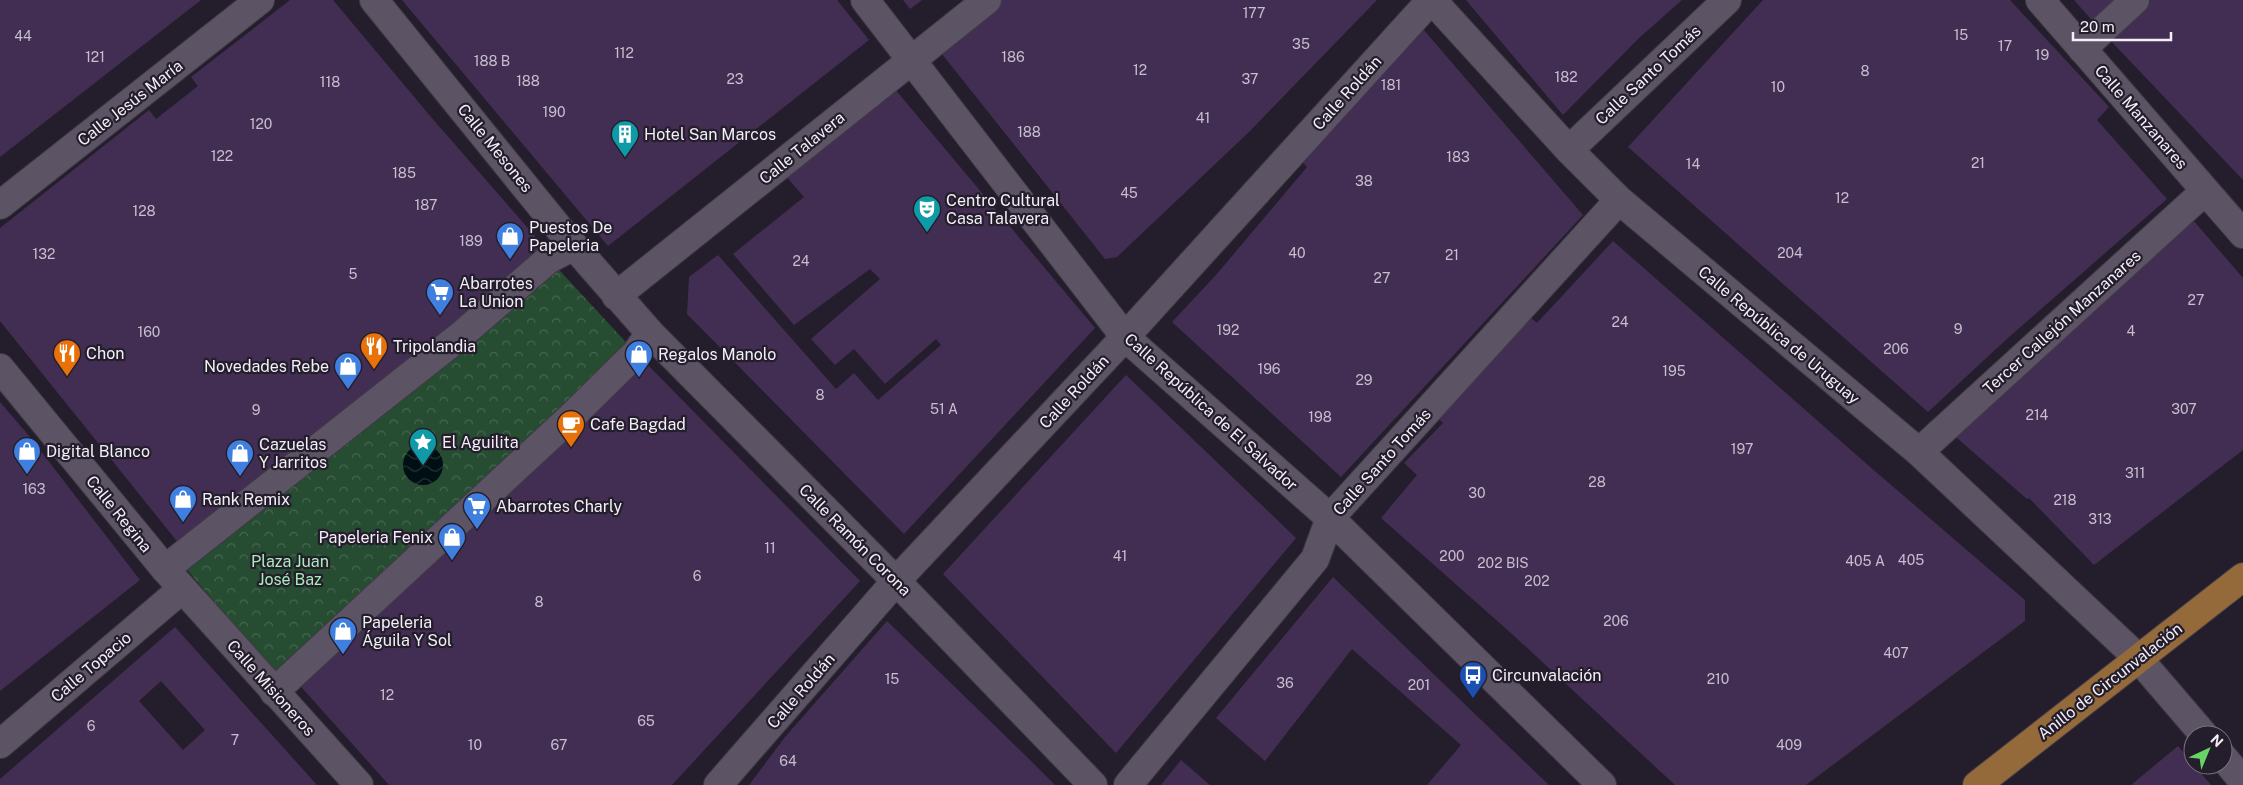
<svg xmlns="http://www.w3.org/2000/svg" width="2243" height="785" font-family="'Public Sans',sans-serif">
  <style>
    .park { fill: url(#park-crowns) }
    .water { fill: url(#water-waves) }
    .building { fill: #432e53; fill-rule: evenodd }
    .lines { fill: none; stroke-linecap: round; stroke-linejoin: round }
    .pedestrian-casing { stroke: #403a45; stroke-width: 30 }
    .minor-casing { stroke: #403a45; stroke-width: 30 }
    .primary-casing { stroke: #403a45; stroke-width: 30 }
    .pedestrian { stroke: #5c5464; stroke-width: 28 }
    .minor { stroke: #5c5464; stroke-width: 28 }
    .primary { stroke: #946a3a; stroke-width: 28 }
    .labels { text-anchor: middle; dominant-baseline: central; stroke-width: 4.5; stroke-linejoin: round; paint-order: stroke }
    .number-label { font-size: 14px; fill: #c7bece }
    .street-label { font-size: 16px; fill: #f3eef7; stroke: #241d2b }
    .poi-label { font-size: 16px; fill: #f3eef7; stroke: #241d2b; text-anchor: start }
    .park-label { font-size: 16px; fill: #a8edba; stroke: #241d2b }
  </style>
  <defs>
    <pattern id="park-crowns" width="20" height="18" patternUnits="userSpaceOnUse" patternTransform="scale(1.25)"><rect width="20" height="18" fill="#264c32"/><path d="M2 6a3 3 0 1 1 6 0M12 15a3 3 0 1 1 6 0" fill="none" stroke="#466650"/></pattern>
    <pattern id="water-waves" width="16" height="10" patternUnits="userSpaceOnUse" patternTransform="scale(1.25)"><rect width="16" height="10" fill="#000f13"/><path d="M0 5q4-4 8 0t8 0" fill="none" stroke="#263236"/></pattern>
  </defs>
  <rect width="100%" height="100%" fill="#241d2b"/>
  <!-- park -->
  <path class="park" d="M549 259 636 353 283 683 178 559Z"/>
  <!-- water -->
  <path class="water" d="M403 465a20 20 0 1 1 40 0a20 20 0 1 1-40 0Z"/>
  <!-- building -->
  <path class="building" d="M0 0H201L0 157Z
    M290 0H333L431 117 548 251 180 545 0 321V228L149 110 156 119 198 86 191 77Z
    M402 0H837L869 40 608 246Z
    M903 0H922L910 9Z
    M1001 0H1377L1249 132 1117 257 1105 259 938 49Z
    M1466 0H1682L1638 39 1563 115Z
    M1763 0H2010L2109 107 2097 120 2167 199 2009 337 1928 412 1628 147Z
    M2074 0H2122L2097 26Z
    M2151 0H2243V180L2110 40Z
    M1423 29 1583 215 1341 477 1172 322 1216 275 1307 167 1298 157Z
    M894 88 1095 328 904 534 687 314 689 277 718 255 836 389 854 373 878 400 941 345 936 339 885 384 854 349 835 365 811 339 880 279 870 269 794 325 733 254 804 197 784 174Z
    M2193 220 2243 278V450L2094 565 2029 498 2027 499 1949 431Z
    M1613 241 1869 466 2025 600V621L1806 785H1675L1512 634 1381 518 1417 475 1404 463 1443 423 1436 416 1530 317 1537 323Z
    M642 359 860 581 672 785H389L295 680Z
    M1126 375 1296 538 1116 753 943 574Z
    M0 402 30 437 140 580 0 691Z
    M1333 577 1504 742 1549 785H1427L1461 745 1352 649 1265 761 1216 718Z
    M887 621 1025 755 1055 785H749L785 737Z
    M175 627 317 785H0V779ZM161 681 205 730 183 750 139 701Z
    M2178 746 2211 785H2131Z
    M1181 760 1210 785H1161Z"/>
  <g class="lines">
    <!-- pedestrian casing -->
    <g class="pedestrian-casing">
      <path id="pedestrian" d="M2082 49 2135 0
        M616 296 987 0
        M1125 337 1431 0
        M165 569 459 337 549 259 574 246
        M274 692 572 416 636 353 650 333
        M0 744 182 589"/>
    </g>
    <!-- minor casing -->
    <g class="minor-casing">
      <path id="minor" d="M374 0 566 237 650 333 896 581 1093 785
        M865 0 1125 337 1330 518 1602 785
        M1432 0 1569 150 1619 200 1919 452 2138 658 2204 735
        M2040 0 2243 234
        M1569 150 1727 0
        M0 205 260 0
        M0 368 165 569 359 785
        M1919 452 2205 191
        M2223 757 2243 781
        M718 785 896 581 1125 337
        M1128 785 1315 559 1330 518 1619 200"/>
    </g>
    <!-- primary casing -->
    <g class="primary-casing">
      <path id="primary" d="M1977 785 2243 577"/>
    </g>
    <!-- pedestrian -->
    <use href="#pedestrian" class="pedestrian"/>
    <!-- minor -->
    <use href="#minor" class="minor"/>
    <!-- primary -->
    <use href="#primary" class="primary"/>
  </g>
  <!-- icons -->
  <defs>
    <g id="building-pin" transform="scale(1.4375)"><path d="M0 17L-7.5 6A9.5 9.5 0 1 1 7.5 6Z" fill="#0f9aa8" stroke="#241d2b"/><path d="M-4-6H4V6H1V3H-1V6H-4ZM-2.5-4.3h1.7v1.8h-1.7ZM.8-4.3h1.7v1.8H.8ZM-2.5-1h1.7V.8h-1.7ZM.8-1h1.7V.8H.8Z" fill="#fff"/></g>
    <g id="theatre-pin" transform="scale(1.4375)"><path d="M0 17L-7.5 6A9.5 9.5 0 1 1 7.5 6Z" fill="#0f9aa8" stroke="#241d2b"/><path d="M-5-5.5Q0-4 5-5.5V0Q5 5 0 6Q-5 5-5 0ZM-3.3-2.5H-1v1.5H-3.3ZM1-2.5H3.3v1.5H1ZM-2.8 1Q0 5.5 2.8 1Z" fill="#fff"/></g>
    <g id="shop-pin" transform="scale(1.4375)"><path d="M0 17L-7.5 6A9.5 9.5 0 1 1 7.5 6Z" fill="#3f7fe0" stroke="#241d2b"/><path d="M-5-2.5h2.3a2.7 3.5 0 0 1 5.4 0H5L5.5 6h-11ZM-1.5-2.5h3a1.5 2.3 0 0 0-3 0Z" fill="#fff"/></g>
    <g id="supermarket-pin" transform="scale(1.4375)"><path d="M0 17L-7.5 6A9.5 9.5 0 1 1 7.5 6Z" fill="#3f7fe0" stroke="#241d2b"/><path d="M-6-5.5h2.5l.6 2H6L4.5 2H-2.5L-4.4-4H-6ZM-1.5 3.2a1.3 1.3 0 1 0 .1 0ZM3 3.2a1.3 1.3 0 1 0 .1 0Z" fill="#fff"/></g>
    <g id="restaurant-pin" transform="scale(1.4375)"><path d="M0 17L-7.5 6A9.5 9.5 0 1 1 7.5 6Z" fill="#e8710a" stroke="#241d2b"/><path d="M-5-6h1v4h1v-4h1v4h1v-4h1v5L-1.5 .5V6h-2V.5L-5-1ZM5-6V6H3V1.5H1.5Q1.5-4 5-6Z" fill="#fff"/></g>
    <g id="cafe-pin" transform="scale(1.4375)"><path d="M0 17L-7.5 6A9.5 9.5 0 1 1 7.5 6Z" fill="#e8710a" stroke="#241d2b"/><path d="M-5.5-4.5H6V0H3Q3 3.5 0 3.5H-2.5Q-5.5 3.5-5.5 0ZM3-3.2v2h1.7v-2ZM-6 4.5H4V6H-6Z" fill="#fff"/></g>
    <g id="sight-pin" transform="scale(1.4375)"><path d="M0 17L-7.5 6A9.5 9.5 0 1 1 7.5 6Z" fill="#0f9aa8" stroke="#241d2b"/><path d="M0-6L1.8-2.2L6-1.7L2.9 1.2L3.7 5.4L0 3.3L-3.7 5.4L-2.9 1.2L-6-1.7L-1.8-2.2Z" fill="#fff"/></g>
    <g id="bus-pin" transform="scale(1.4375)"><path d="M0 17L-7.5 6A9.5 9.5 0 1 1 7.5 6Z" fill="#1a4fb4" stroke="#241d2b"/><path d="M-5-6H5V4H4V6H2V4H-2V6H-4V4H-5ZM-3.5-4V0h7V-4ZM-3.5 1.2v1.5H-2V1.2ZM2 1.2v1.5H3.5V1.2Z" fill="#fff"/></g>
  </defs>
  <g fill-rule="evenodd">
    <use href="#building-pin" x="625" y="134"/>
    <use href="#theatre-pin" x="927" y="209"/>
    <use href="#shop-pin" x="510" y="236"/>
    <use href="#supermarket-pin" x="440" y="292"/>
    <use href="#restaurant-pin" x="374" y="346"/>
    <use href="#restaurant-pin" x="67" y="353"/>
    <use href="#shop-pin" x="639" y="354"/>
    <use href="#shop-pin" x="348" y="366"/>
    <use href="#cafe-pin" x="571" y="424"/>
    <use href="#sight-pin" x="423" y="442"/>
    <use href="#shop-pin" x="27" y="451"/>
    <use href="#shop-pin" x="240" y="453"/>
    <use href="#shop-pin" x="183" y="499"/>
    <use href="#supermarket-pin" x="477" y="506"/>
    <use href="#shop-pin" x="452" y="537"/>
    <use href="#shop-pin" x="343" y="631"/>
    <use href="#bus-pin" x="1473" y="675"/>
  </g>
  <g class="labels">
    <!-- number labels -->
    <g class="number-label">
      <text x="1254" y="13">177</text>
      <text x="1961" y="35">15</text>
      <text x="23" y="36">44</text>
      <text x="1301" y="44">35</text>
      <text x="2005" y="46">17</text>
      <text x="624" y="53">112</text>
      <text x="2042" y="55">19</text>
      <text x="95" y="57">121</text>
      <text x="1013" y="57">186</text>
      <text x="492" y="61">188 B</text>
      <text x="1140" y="70">12</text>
      <text x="1865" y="71">8</text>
      <text x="1566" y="77">182</text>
      <text x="735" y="79">23</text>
      <text x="1250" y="79">37</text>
      <text x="528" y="81">188</text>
      <text x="330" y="82">118</text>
      <text x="1391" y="85">181</text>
      <text x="1778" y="87">10</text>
      <text x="554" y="112">190</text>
      <text x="1203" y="118">41</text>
      <text x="261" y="124">120</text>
      <text x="1029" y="132">188</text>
      <text x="222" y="156">122</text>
      <text x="1458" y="157">183</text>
      <text x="1978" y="163">21</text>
      <text x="1693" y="164">14</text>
      <text x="404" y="173">185</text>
      <text x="1364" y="181">38</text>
      <text x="1129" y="193">45</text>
      <text x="1842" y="198">12</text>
      <text x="426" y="205">187</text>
      <text x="144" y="211">128</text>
      <text x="471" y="241">189</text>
      <text x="1297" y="253">40</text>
      <text x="1790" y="253">204</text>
      <text x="44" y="254">132</text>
      <text x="1452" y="255">21</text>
      <text x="801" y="261">24</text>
      <text x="353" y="274">5</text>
      <text x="1382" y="278">27</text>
      <text x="2196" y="300">27</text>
      <text x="1620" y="322">24</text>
      <text x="1958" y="329">9</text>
      <text x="1228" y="330">192</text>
      <text x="2131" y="331">4</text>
      <text x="149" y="332">160</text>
      <text x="1896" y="349">206</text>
      <text x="1269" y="369">196</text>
      <text x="1674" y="371">195</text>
      <text x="1364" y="380">29</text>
      <text x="820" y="395">8</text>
      <text x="944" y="409">51 A</text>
      <text x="2184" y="409">307</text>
      <text x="256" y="410">9</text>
      <text x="2037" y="415">214</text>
      <text x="1320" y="417">198</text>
      <text x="1742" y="449">197</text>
      <text x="2135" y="473">311</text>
      <text x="1597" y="482">28</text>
      <text x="34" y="489">163</text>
      <text x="1477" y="493">30</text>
      <text x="2065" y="500">218</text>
      <text x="2100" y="519">313</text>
      <text x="770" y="548">11</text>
      <text x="1120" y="556">41</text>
      <text x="1452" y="556">200</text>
      <text x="1911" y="560">405</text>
      <text x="1865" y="561">405 A</text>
      <text x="1503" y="563">202 BIS</text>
      <text x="697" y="576">6</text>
      <text x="1537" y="581">202</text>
      <text x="539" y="602">8</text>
      <text x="1616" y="621">206</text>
      <text x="1896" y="653">407</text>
      <text x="892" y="679">15</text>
      <text x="1718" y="679">210</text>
      <text x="1285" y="683">36</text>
      <text x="1419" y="685">201</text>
      <text x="387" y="695">12</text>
      <text x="646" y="721">65</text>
      <text x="91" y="726">6</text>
      <text x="235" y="740">7</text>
      <text x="475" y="745">10</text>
      <text x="559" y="745">67</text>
      <text x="1789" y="745">409</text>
      <text x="788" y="761">64</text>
    </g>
    <!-- street labels -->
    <g class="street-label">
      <text transform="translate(1648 75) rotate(-43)">Calle Santo Tomás</text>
      <text transform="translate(1347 93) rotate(-48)">Calle Roldán</text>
      <text transform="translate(130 103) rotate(-38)">Calle Jesús María</text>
      <text transform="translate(2141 117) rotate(49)">Calle Manzanares</text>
      <text transform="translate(495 148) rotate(51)">Calle Mesones</text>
      <text transform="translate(802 148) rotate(-39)">Calle Talavera</text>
      <text transform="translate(2062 322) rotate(-42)">Tercer Callejón Manzanares</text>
      <text transform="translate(1779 335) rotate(40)">Calle República de Uruguay</text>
      <text transform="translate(1074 392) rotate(-47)">Calle Roldán</text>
      <text transform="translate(1211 412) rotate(42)">Calle República de El Salvador</text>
      <text transform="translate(1382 462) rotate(-48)">Calle Santo Tomás</text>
      <text transform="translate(119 514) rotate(51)">Calle Regina</text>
      <text transform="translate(855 540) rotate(45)">Calle Ramón Corona</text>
      <text transform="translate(91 667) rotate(-40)">Calle Topacio</text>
      <text transform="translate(2110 681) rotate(-38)">Anillo de Circunvalación</text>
      <text transform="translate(271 688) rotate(48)">Calle Misioneros</text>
      <text transform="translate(801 691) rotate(-49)">Calle Roldán</text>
    </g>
    <!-- poi labels -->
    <g class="poi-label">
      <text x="644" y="134">Hotel San Marcos</text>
      <text x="946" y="200">Centro Cultural<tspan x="946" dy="18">Casa Talavera</tspan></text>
      <text x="529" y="227">Puestos De<tspan x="529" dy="18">Papeleria</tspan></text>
      <text x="459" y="283">Abarrotes<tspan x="459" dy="18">La Union</tspan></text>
      <text x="393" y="346">Tripolandia</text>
      <text x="86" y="353">Chon</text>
      <text x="658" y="354">Regalos Manolo</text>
      <text x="329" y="366" text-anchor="end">Novedades Rebe</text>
      <text x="590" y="424">Cafe Bagdad</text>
      <text x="442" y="442">El Aguilita</text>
      <text x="259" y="444">Cazuelas<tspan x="259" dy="18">Y Jarritos</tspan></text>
      <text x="46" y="451">Digital Blanco</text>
      <text x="202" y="499">Rank Remix</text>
      <text x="496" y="506">Abarrotes Charly</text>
      <text x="433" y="537" text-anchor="end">Papeleria Fenix</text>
      <text x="362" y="622">Papeleria<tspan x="362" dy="18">Águila Y Sol</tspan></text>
      <text x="1492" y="675">Circunvalación</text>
    </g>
    <!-- park labels -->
    <g class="park-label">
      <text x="290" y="561">Plaza Juan<tspan x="290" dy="18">José Baz</tspan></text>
    </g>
  </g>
  <!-- north arrow -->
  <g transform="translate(2208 750) rotate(44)"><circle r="24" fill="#241d2b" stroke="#77717d"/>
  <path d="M0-4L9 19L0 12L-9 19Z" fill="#68d465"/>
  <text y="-8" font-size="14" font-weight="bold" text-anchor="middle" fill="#f3eef7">N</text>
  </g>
  <!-- scale -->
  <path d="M2073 32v8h98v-8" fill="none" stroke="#f3eef7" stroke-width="2.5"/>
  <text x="2080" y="32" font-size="15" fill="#f3eef7" stroke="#241d2b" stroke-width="4" paint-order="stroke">20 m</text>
</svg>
